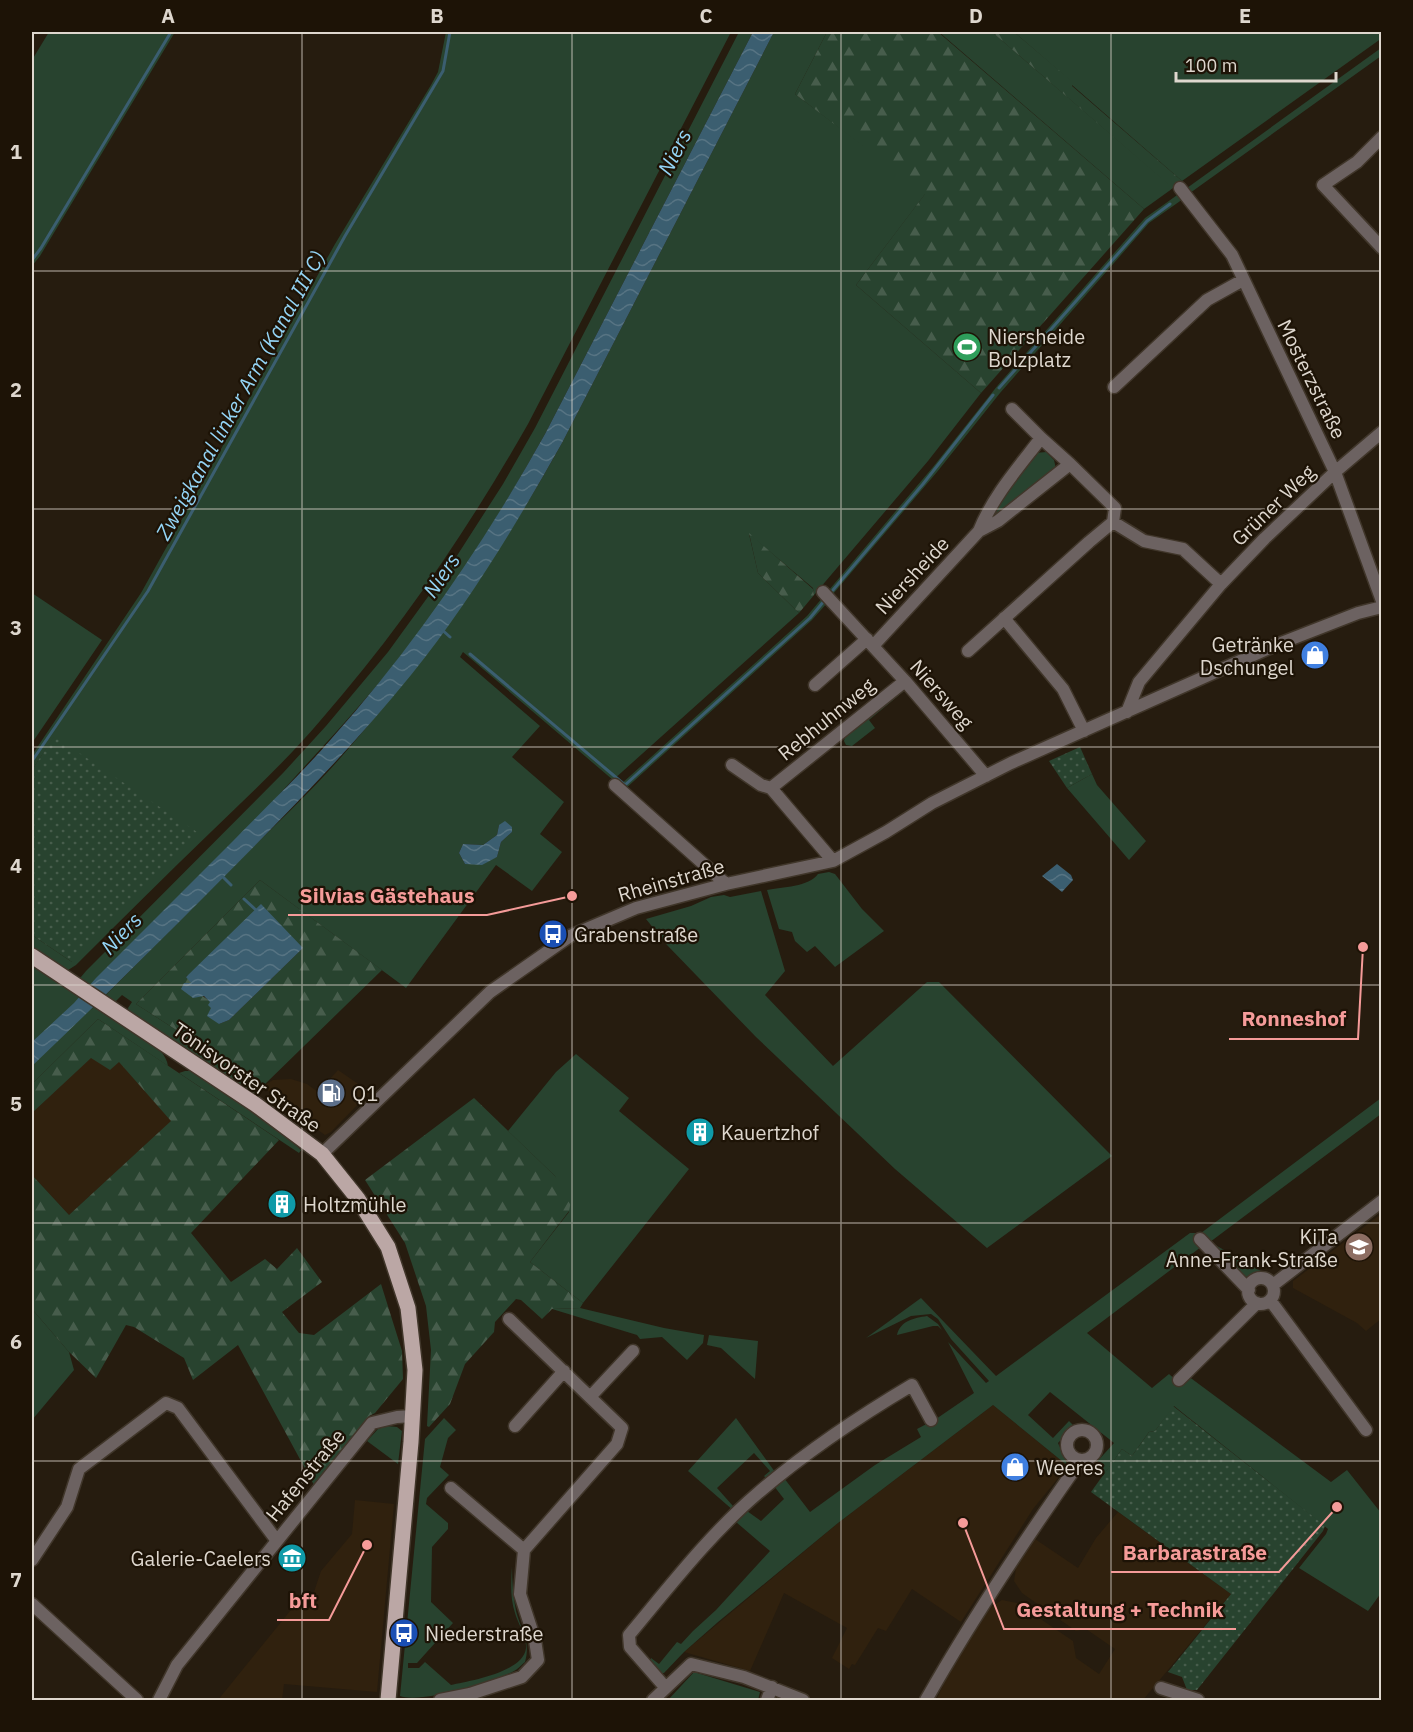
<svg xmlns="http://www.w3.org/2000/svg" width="1413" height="1732" font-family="'IBM Plex Sans',sans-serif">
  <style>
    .built { fill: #30210e }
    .green { fill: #28432f; fill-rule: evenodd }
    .forest { fill: url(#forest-firs); fill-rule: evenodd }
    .garden { fill: url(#garden-dots) }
    .water { fill: url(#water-waves) }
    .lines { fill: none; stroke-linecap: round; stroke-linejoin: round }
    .stream { stroke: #3b5e70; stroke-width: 3 }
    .minor-casing { stroke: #40362a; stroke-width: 15 }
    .major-casing { stroke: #40362a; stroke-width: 18 }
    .minor { stroke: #6c6261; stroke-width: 12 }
    .major { stroke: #bba7a5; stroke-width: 15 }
    .grid { fill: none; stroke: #ded7ce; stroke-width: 1.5; stroke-opacity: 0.55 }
    .labels { text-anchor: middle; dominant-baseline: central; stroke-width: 4.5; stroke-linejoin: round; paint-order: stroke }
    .poi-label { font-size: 20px; fill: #ded7ce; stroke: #1d1306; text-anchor: start }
    .street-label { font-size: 20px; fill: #ded7ce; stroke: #1d1306 }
    .water-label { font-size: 21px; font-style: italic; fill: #94d4f5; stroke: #1d1306 }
    .leader { fill: none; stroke: #f59b99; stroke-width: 2 }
    .callout-dot { fill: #f59b99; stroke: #1d1306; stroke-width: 2 }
    .callout-label { font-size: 21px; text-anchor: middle; font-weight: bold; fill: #f59b99; stroke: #1d1306; stroke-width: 4.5; stroke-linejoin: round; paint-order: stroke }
    .neatline { fill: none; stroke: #ded7ce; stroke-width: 2 }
    .grid-label { font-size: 20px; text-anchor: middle; font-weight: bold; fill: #ded7ce }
  </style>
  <defs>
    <pattern id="forest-firs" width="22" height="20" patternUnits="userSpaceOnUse" patternTransform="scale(1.5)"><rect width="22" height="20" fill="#28432f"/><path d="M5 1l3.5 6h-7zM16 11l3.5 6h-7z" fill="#475d4c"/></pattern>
    <pattern id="garden-dots" width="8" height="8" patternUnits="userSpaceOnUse" patternTransform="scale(1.5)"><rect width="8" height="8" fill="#28432f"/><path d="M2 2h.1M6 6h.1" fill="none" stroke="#475d4c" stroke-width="1.8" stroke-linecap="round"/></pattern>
    <pattern id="water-waves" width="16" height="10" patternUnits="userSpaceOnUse" patternTransform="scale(1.5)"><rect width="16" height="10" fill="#3b5e70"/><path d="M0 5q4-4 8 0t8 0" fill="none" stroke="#577483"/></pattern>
  </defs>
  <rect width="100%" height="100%" fill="#261c0f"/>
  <!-- built -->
  <path class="built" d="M91 1057 110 1069 119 1061 172 1121 69 1215 32 1175V1113Z
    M338 1070 370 1092 331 1132 325 1135 291 1111 263 1086 273 1080 291 1079 307 1084 318 1092Z
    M1381 1214V1319L1366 1331 1357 1323 1293 1288V1281Z
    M993 1405 1068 1466 1033 1509 961 1622 912 1589 886 1631 878 1628 855 1665 852 1664 849 1669 832 1658 847 1628 784 1593 750 1671 684 1652 838 1523Z
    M355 1500 394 1504 377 1692 284 1684 282 1700H218L299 1600 309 1607 321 1571 352 1534Z
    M1118 1512 1231 1594 1143 1700H936L950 1671 990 1608 1002 1600 1017 1603 1073 1641 1076 1658 1099 1674 1115 1649 1086 1629 1076 1631 1022 1593 1014 1581 1016 1568 1035 1539 1078 1568 1096 1538Z"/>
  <!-- green -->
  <path class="green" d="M49 32H175L40 256 32 266V60Z
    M446 32H731L528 424C467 531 401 628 320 721 287 760 249 795 212 831 166 875 121 920 76 965L65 972 32 950V935L72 962 54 737 32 770V755L141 593 335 244 431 85 438 72Z
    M739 32H753L545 434C501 513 453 591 396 662 361 706 323 746 285 788 220 861 156 936 91 1010 145 955 200 901 254 846 287 814 320 782 349 748 432 652 501 553 562 443L774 32H827L795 94 926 193 856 285 981 393 928 461 814 595 813 588 749 534 758 573 799 613 613 780 463 652 460 657 540 726 512 757 564 802 540 834 562 852 532 891 496 865 406 988 260 880 136 1004 263 1086 254 1093 129 1015 128 1008 132 1002 122 995 105 1012C122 1024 166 1044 168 1066L98 1019 32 1084V964L70 990 86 971 283 773 326 726 388 652 451 565 503 484 535 428ZM499 825 512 832 501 842 497 857 486 861 465 864 459 853 463 844 483 845 497 835Z
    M939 32H992L1170 185 1169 191 1144 209Z
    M1014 32H1381L1382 38 1182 181 1072 85V82Z
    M1381 48V56L1190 193 1187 188Z
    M1180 193 1183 199 1149 223 1000 393 937 472 833 594 829 590 933 467 998 385 1145 218Z
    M1046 452 1054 460 1056 469 992 521 991 513 1035 453Z
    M32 593 102 640 32 743Z
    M823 597 828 602 812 620 624 790 619 786 807 616Z
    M899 690 904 691 869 720 875 728 852 746 846 745 844 741 846 733Z
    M1092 774 1097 785 1146 841 1129 860 1067 788Z
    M829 872 835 874 862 909 884 931 835 967 815 946 807 952 795 941 792 932 779 929 767 890C782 887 809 887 818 874Z
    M761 891 785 971 765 995 833 1066 927 982H939L1112 1156 987 1248 895 1169 756 1037 667 945 646 919 691 906 711 897 724 895 730 897Z
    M576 1054 629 1098 619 1111 689 1169 583 1303 530 1262 569 1212 555 1176 508 1131 556 1072Z
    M185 1071H192L278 1129 301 1150 299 1153 179 1073Z
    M1381 1098V1114L1210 1242 1268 1275 1254 1276 1249 1281 1243 1282 1201 1247 1087 1333 1152 1388 1169 1374 1179 1383 1188 1376 1331 1482 1347 1470 1381 1513V1593L1368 1611 1299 1568 1326 1534 1328 1529 1174 1406 1155 1431 1149 1432 1132 1456 1122 1449 1105 1473 1094 1465 1114 1443 1050 1392 1028 1415 1053 1438 1069 1421 1074 1426 1058 1443 1068 1466 993 1405 838 1523 718 1622 684 1652 664 1673H660L650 1661 651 1658 659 1664 677 1642 681 1644 693 1631 716 1610 770 1551 736 1522 747 1511 761 1521 784 1499 774 1486 784 1478 810 1512 875 1465 921 1437 917 1429 936 1419 974 1393 948 1342 986 1383 989 1381 951 1339 938 1319 931 1314 911 1316 866 1338 921 1298 996 1376 1190 1233H1201Z
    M580 1308 664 1328 704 1335 703 1343 687 1360 662 1337 640 1339 637 1335 552 1309Z
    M32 1309 69 1352 74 1370 32 1420Z
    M927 1316 938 1324 942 1330 938 1326H933L897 1335C900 1321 914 1318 927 1316Z
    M709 1335 758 1341 755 1379 721 1348 707 1345Z
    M444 1418 456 1430 448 1438 440 1467 449 1475 427 1498 426 1504 448 1523V1529L432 1547 431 1602 453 1623 417 1663H408V1668H419L425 1662 451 1685C470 1681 524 1672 526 1648 527 1637 518 1624 515 1613 510 1598 511 1582 512 1566 512 1581 513 1596 516 1611 521 1631 531 1641 525 1662 521 1665 518 1669 514 1671 495 1682 420 1704 400 1696L425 1439Z
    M736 1418 775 1472 767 1479 764 1476 770 1471 754 1453 717 1488 733 1506 739 1501 741 1503 734 1511 688 1471Z
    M387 1426 397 1427 402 1431 398 1464 367 1441 378 1429Z
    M694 1672 760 1692 758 1700H668Z"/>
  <!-- forest -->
  <path class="forest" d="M827 32H938L1144 209 981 393 856 285 925 194 795 94Z
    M992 32H1014L1073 82 1072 86 1182 181 1169 191V185Z
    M749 533 813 589 814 595 799 613 758 573Z
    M260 880 382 970 263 1086 136 1004ZM303 948 229 1020 219 1024 211 1008V1002L184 983H192L186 976Z
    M98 1019 279 1140 191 1233 231 1282 265 1259 277 1269 297 1248 322 1282 282 1312 299 1333 314 1335 381 1284 402 1351 403 1379 375 1413 369 1416 314 1485 238 1345 193 1380 184 1358 134 1327 126 1325 96 1378 69 1352 32 1309V1175L69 1215 171 1121 119 1062 110 1070 91 1058 32 1113V1084Z
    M474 1098 555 1176 571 1201 569 1211 530 1262 583 1303 580 1308 552 1309 542 1319 521 1300 516 1299 495 1322 494 1332 465 1364 450 1404 429 1427 427 1426 431 1350 426 1306 405 1243 365 1180Z"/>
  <!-- garden -->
  <path class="garden" d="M54 736 200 834 72 962 32 935V770Z
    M1080 747 1092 774 1067 788 1049 761Z
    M1173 1406 1325 1526 1323 1531 1197 1690H1187L1182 1677 1168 1672 1231 1594 1091 1492 1122 1449 1132 1456 1149 1432 1155 1431Z"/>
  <!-- water -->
  <path class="water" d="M753 32H774L562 443C517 523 469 603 411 675 348 753 277 823 207 894 149 952 91 1010 32 1066V1042L74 1003 96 978C142 932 188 886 234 840 267 806 301 774 332 738 415 645 485 542 545 434Z
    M505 821 512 827V832L501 842 497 857 482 865 465 864 459 853 463 844 483 845 497 835 499 825Z
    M1057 864 1071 875 1073 880 1062 892 1042 876Z
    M261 904 303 948 229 1020 219 1024 207 1016 211 1008 208 1005 210 1002 204 996 193 998 181 989 184 983H191L186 977Z"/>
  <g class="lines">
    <!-- stream -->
    <path class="stream" d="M32 260 41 248 171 32
      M999 388 1147 221 1170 204
      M833 590 923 484 993 395
      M440 628 450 637
      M470 654 625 785 810 618 824 601
      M32 761 148 591 345 236 443 71 450 32
      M222 876 231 885
      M244 899 257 911"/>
    <!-- minor casing -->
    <g class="minor-casing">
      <path id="minor" d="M1382 137 1357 162 1323 185 1382 248
        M1180 188 1232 255 1335 472 1382 601
        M1114 387 1207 300 1243 280
        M1012 409 1041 438
        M979 531 998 521 1070 464 1115 508 1113 522
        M823 592 905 681 986 776
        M1004 618 1063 689 1084 731
        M873 646 979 531C993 496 1018 468 1041 438L1070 464
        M968 651 1089 542 1113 522 1144 541 1183 549 1221 584
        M815 685 867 639
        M1127 712 1139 682 1221 584 1265 538 1335 472 1382 432
        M732 765 761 785 771 788 833 861
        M615 785 726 884
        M771 788 905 681
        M322 1154 490 992 570 936 636 908 726 884 833 861 886 832 932 803 1011 763 1276 645 1358 613 1382 607
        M1200 1239 1249 1290
        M1248 1291a13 13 0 1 1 26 0a13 13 0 1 1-26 0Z
        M1273 1285 1382 1201
        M1270 1300 1366 1430
        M1179 1380 1257 1303
        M590 1397 633 1351
        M515 1426 564 1371
        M1067 1445a15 15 0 1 1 30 0a15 15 0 1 1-30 0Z
        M451 1488 524 1550
        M32 1560 67 1507 79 1469 166 1403 178 1408 277 1541
        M32 1604 137 1700
        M665 1687 630 1647 629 1635C670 1586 710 1534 758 1493 806 1452 858 1417 912 1385L931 1420
        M1161 1688 1198 1700
        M159 1700 177 1665 372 1423 397 1417 413 1416
        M440 1700 470 1694 522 1677 538 1660 535 1640 520 1594 524 1550 617 1444 622 1428 509 1319
        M653 1700 691 1664 744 1677 803 1700
        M767 1700 772 1687
        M926 1700C973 1617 1026 1538 1081 1460"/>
    </g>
    <!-- major casing -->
    <g class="major-casing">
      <path id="major" d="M32 956 255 1104 322 1154 358 1199 388 1247 408 1308 415 1370 411 1442 388 1700"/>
    </g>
    <!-- minor -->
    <use href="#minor" class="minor"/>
    <!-- major -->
    <use href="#major" class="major"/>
  </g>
  <!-- grid -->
  <path class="grid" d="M302 32V1700M572 32V1700M841 32V1700M1111 32V1700M32 271H1382M32 509H1382M32 747H1382M32 985H1382M32 1223H1382M32 1461H1382"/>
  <!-- icons -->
  <defs>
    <g id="stadium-disc" transform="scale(1.5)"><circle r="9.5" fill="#2e9e5b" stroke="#1d1306"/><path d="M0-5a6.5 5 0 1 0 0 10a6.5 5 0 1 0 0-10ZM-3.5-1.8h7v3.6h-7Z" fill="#fff"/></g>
    <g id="shop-disc" transform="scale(1.5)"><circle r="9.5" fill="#3f7fe0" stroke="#1d1306"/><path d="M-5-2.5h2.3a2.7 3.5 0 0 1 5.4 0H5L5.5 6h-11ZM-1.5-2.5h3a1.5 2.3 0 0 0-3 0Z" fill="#fff"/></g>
    <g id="bus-disc" transform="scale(1.5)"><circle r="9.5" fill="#1a4fb4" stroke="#1d1306"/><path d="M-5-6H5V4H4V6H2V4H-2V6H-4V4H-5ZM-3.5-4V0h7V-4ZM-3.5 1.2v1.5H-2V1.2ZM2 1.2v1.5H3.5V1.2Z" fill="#fff"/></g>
    <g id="fuel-disc" transform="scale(1.5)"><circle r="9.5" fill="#5c6f8a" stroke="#1d1306"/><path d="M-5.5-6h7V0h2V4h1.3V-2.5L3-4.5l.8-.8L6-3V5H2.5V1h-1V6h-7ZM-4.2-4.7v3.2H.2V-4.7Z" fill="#fff"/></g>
    <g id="building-disc" transform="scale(1.5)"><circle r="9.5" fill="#0f9aa8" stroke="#1d1306"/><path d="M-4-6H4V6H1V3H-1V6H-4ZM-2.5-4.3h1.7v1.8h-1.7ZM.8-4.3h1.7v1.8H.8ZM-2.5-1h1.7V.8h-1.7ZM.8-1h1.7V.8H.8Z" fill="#fff"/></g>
    <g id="school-disc" transform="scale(1.5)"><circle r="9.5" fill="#8d6e63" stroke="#1d1306"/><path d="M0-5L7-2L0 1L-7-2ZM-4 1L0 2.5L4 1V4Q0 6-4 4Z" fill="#fff"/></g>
    <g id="museum-disc" transform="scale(1.5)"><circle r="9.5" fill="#0f9aa8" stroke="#1d1306"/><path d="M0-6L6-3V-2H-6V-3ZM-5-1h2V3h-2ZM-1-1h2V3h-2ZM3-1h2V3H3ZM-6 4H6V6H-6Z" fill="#fff"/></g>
  </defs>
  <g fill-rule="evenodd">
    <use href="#stadium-disc" x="967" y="347"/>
    <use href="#shop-disc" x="1315" y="655"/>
    <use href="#bus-disc" x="553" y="934"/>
    <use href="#fuel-disc" x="331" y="1093"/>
    <use href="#building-disc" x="700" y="1132"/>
    <use href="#building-disc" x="282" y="1204"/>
    <use href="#school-disc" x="1359" y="1247"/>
    <use href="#shop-disc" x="1015" y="1467"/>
    <use href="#museum-disc" x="292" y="1558"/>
    <use href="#bus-disc" x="404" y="1633"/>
  </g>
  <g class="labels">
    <!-- poi labels -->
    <g class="poi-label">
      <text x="988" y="336">Niersheide<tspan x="988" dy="23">Bolzplatz</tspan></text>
      <text x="1294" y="644" text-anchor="end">Getränke<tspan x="1294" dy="23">Dschungel</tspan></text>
      <text x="574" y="934">Grabenstraße</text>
      <text x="352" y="1093">Q1</text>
      <text x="721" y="1132">Kauertzhof</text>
      <text x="303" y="1204">Holtzmühle</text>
      <text x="1338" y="1236" text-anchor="end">KiTa<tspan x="1338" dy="23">Anne-Frank-Straße</tspan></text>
      <text x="1036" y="1467">Weeres</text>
      <text x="271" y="1558" text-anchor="end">Galerie-Caelers</text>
      <text x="425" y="1633">Niederstraße</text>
    </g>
    <!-- street labels -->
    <g class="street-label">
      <text transform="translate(1312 379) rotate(64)">Mosterzstraße</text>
      <text transform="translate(1273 505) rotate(-44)">Grüner Weg</text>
      <text transform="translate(912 575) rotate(-47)">Niersheide</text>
      <text transform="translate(942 694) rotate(49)">Niersweg</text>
      <text transform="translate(826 719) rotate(-39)">Rebhuhnweg</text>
      <text transform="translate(671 880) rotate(-16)">Rheinstraße</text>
      <text transform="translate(247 1077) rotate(35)">Tönisvorster Straße</text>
      <text transform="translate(305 1475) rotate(-51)">Hafenstraße</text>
    </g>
    <!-- water labels -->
    <g class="water-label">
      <text transform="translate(674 152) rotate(-63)">Niers</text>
      <text transform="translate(240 395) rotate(-61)">Zweigkanal linker Arm (Kanal III C)</text>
      <text transform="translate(441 575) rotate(-56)">Niers</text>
      <text transform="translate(121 933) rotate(-46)">Niers</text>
    </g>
  </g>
  <!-- callouts -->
  <path class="leader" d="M572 896L487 915H288M1363 947L1358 1039H1229M1337 1507L1279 1572H1111M367 1545L329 1620H277M963 1523L1004 1629H1236"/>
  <g class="callout-dot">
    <circle cx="572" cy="896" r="6"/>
    <circle cx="1363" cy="947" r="6"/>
    <circle cx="1337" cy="1507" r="6"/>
    <circle cx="367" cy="1545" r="6"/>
    <circle cx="963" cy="1523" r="6"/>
  </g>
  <g class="callout-label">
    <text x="387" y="903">Silvias Gästehaus</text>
    <text x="1294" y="1026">Ronneshof</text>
    <text x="1195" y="1560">Barbarastraße</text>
    <text x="303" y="1608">bft</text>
    <text x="1120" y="1617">Gestaltung + Technik</text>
  </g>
  <!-- border -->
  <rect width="1413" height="1732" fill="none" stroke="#1d1306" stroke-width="66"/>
  <!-- scale -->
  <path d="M1176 72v9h160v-9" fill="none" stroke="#ded7ce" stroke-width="3"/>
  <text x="1185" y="72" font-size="18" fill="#ded7ce" stroke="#1d1306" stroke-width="4.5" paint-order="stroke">100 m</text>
  <rect x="33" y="33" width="1347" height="1666" class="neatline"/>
  <g class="grid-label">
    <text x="168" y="23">A</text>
    <text x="437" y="23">B</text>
    <text x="706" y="23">C</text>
    <text x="976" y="23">D</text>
    <text x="1245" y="23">E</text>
    <text x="16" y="159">1</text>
    <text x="16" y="397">2</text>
    <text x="16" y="635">3</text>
    <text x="16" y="873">4</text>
    <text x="16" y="1111">5</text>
    <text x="16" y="1349">6</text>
    <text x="16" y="1587">7</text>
  </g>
</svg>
